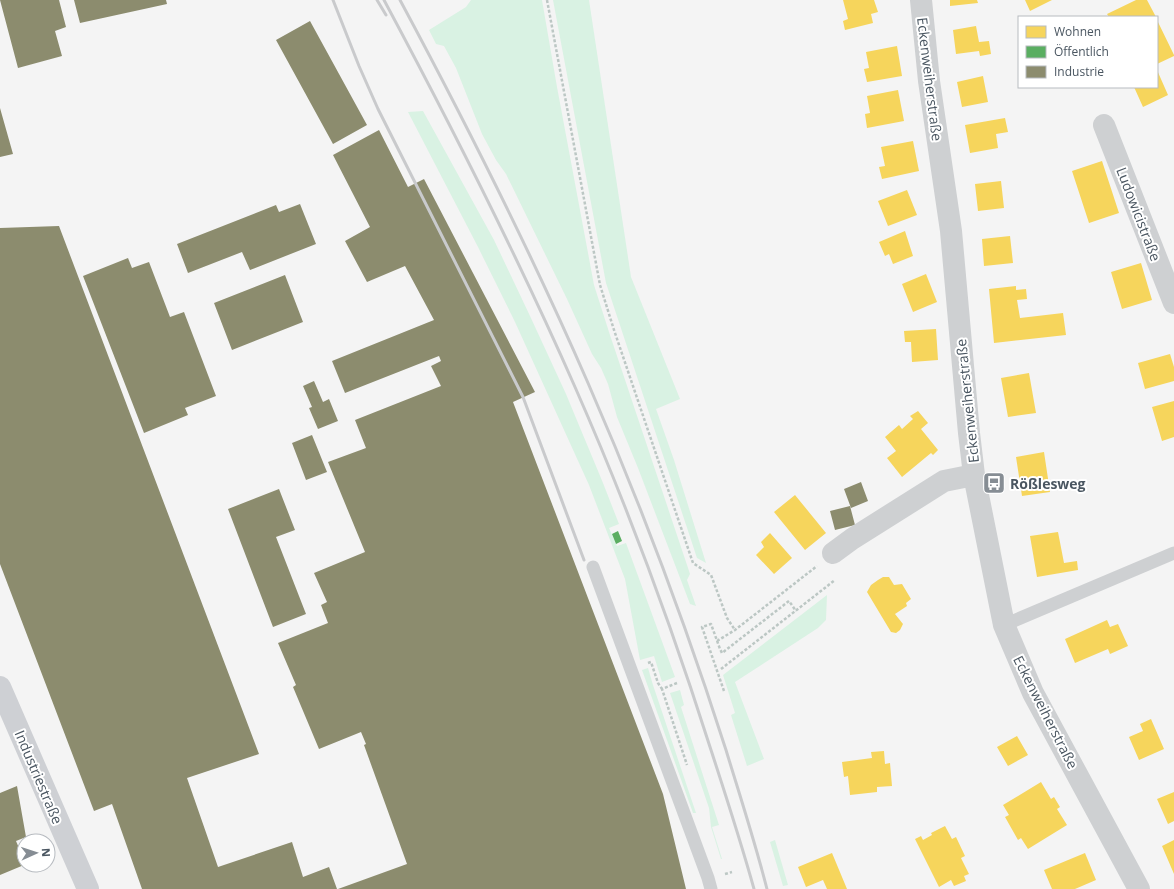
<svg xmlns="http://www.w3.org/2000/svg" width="1174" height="889" font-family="'Open Sans',sans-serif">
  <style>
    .green { fill: #d9f2e3 }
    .homes { fill: #f6d55c }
    .public { fill: #5aae61 }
    .industry { fill: #8c8c6e }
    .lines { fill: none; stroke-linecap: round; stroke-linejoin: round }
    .path { stroke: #bcc7c4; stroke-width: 2.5; stroke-dasharray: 3 2; stroke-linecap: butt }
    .lane { stroke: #ced0d2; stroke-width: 13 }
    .street { stroke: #ced0d2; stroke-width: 22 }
    .secondary { stroke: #ced0d4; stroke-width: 22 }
    .rail { stroke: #c9cacc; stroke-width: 3 }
    .labels { text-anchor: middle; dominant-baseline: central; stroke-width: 4; stroke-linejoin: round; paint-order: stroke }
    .street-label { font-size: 14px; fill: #4a5661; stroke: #fff }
    .poi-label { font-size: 14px; font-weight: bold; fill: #4a5661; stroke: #fff; text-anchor: start }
  </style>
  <rect width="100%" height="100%" fill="#f4f4f4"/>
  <!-- green -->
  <path class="green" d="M471 0H542L557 87 594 285 609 332 687 565 690 574 687 580 696 606 690 604 638 468 617 417 608 384 601 368 592 354 567 299 506 174 496 160 482 134 456 68 444 46 436 44 429 30 466 7Z
    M553 0H589L631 277 680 399 656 409 674 460 706 563 697 558 606 283Z
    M423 111 494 240 530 316 566 394 603 483 619 524 609 528 617 546 626 543 675 677 662 682 654 656 640 660 625 579 589 485 515 322 478 247 408 112Z
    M827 595 826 620 818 628 735 682 764 759 747 766 731 715 735 713 723 675Z
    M648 668 653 685 696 813H693L642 670Z
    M680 690 684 705 681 707 719 825 712 827 722 859H721L711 827 709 808 670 693Z
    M775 840 788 885 783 886 770 842Z"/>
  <!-- homes -->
  <path class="homes" d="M843 0H874L878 12 871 14 873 23 845 30 843 21 848 19Z
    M950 0H977L978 3 950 6Z
    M1025 0H1052L1030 11Z
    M1136 0H1147L1156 17H1109L1107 14Z
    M1157 20 1174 55V56L1157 64Z
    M976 26 979 42 989 41 991 54 980 56 979 51 956 54 953 30Z
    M897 46 902 76 867 82 864 69 869 68 866 52Z
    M1157 70 1168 95 1143 107 1134 87H1157Z
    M983 76 988 102 962 107 957 82Z
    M898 90 904 121 867 128 865 114 870 113 867 96Z
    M1005 118 1008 132 996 134 998 148 970 153 965 125Z
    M913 141 919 171 882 179 879 167 885 166 881 147Z
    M1102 161 1119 213 1089 223 1072 171Z
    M1001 181 1004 208 978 211 975 184Z
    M907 190 917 215 888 226 878 201Z
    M905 231 913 256 893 264 889 254 885 256 879 242Z
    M1010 236 1013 263 984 266 982 239Z
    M1141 263 1152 300 1122 309 1111 272Z
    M926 274 937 302 913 312 902 284Z
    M1016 286V290L1026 289 1027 299 1017 300 1020 318 1063 313 1066 335 994 343 989 289Z
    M936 329 938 360 912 362 911 342H905L904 331Z
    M1170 354 1174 367V381L1145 389 1138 363Z
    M1029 373 1036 413 1008 417 1001 378Z
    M1174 401V437L1162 441 1152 407Z
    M918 411 928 423 921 429 938 450 933 455 931 453 902 477 887 458 896 451 885 437 899 425 902 429 913 419 910 416Z
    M1044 452 1050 492 1022 496 1016 457Z
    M795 495 826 533 805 550 774 512Z
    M1058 532 1064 563 1077 561 1078 570 1037 577 1030 536Z
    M770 533 792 558 774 574 756 555 764 547 761 542Z
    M883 577H889L894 585 902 584 911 599 906 603 907 606 895 614 903 624 900 630 896 633 891 632 867 592 871 585 878 580Z
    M1107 620 1110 627 1118 624 1128 646 1110 654 1108 649 1075 663 1065 639Z
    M1151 719 1164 749 1139 760 1129 737 1143 731 1140 724Z
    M1017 736 1028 755 1008 766 997 747Z
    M884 751 885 764 890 763 892 786 877 787V792L850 795 848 776 844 777 842 762 872 758 871 752Z
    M1041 782 1051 799 1054 797 1060 807 1057 809 1067 825 1028 849 1021 838 1018 840 1005 817 1009 815 1003 805Z
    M1174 792V821L1168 824 1157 799Z
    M945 826 952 839 956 837 965 856 961 858 969 874 964 876 966 881 954 886 951 880 939 887 915 839 921 836 923 840 932 835 931 833Z
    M1174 840V874L1162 846Z
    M832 853 847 889H827L823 880 806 887 798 867Z
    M1085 853 1096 880 1075 889H1052L1044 870Z"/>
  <!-- public -->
  <path class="public" d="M618 531 622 541 616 544 612 534Z"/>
  <!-- industry -->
  <path class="industry" d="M0 0H59L66 27 55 31 62 56 18 68Z
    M74 0H166L167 4 80 23Z
    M310 21 367 125 333 144 276 40Z
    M0 108 13 154 0 157Z
    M379 130 408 187 424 179 535 392 513 402 663 794 686 889H338L407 864 364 745 366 744 361 732 319 749 293 687 296 685 278 643 328 623 321 605 327 602 314 573 365 552 328 462 366 448 355 420 441 386 431 366 441 361 439 356 345 393 332 361 434 320 405 266 367 282 345 241 370 227 333 155Z
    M300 204 316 244 250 270 242 252 188 273 177 244 276 205 279 212Z
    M59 226 259 754 187 778 218 867 292 842 303 877 329 867 337 889H142L112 804 94 811 0 564V228Z
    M128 258 132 268 149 262 170 317 184 312 216 396 185 408 188 415 144 433 83 276Z
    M285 275 303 322 232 350 214 303Z
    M314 381 323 402 329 399 338 421 318 429 309 408 312 407 303 386Z
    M312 435 327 472 306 480 292 443Z
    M861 482 868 501 851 508 844 489Z
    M279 489 295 530 276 537 306 614 273 627 228 509Z
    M850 506 855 525 835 530 830 511Z
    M17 786 26 837 16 841 24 860V865L0 875V793Z"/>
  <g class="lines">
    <!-- path -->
    <path class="path" d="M547 0 600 285 614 330 693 563 711 575 727 618 735 630
      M717 641 735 630 817 566
      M648 663 651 662 658 683 662 689
      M721 669 835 580
      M677 683 662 689 687 765
      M724 691 702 627 711 624 720 649 722 653 789 601 796 611
      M725 874 732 872"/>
    <!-- lane -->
    <path class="lane" d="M593 567 708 878 711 889
      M1004 625 1174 553"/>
    <!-- street -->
    <path class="street" d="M921 0 929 81 951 231 969 433 974 475 1004 625 1033 693 1139 889
      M1104 125 1174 303
      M833 553 852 539 944 481 974 475"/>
    <!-- secondary -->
    <path class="secondary" d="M0 687 88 889"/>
    <!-- rail -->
    <path class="rail" d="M333 0 359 66 378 109 523 397 584 560
      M377 0 386 15
      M384 0C452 127 517 255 575 387 627 505 672 627 711 750 726 796 741 842 754 889
      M400 0C467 125 531 252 588 383 640 502 686 625 726 750 740 796 755 842 767 889"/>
  </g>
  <!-- icons -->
  <defs>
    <g id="bus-square" transform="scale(1.15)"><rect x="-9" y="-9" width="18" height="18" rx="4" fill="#868d94" stroke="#fff"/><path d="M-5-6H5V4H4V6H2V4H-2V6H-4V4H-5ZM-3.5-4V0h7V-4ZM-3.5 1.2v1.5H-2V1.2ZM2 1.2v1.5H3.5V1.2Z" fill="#fff"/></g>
  </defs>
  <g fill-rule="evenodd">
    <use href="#bus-square" x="994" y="483"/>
  </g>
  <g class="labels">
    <!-- street labels -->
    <g class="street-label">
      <text transform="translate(930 79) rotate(83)">Eckenweiherstraße</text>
      <text transform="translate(1139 214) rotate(69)">Ludowicistraße</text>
      <text transform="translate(967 401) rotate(-96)">Eckenweiherstraße</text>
      <text transform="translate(1046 712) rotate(63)">Eckenweiherstraße</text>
      <text transform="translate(39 777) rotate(67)">Industriestraße</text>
    </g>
    <!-- poi labels -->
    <g class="poi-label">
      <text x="1010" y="483">Rößlesweg</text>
    </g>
  </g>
  <!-- legend -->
  <rect x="1018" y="16" width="140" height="72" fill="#ffffff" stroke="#b7bbc0"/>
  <rect x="1026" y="26" width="20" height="12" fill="#f6d55c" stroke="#b7bbc0"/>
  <text x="1054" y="36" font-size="12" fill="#4a5661">Wohnen</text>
  <rect x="1026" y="46" width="20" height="12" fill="#5aae61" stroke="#b7bbc0"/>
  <text x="1054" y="56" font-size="12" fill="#4a5661">Öffentlich</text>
  <rect x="1026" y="66" width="20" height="12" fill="#8c8c6e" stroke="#b7bbc0"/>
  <text x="1054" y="76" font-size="12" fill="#4a5661">Industrie</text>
  <!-- north arrow -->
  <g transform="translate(36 853) rotate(87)"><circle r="19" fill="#ffffff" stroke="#b7bbc0"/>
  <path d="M0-3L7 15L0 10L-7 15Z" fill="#868d94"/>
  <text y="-6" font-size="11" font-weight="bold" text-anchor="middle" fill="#4a5661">N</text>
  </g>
</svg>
